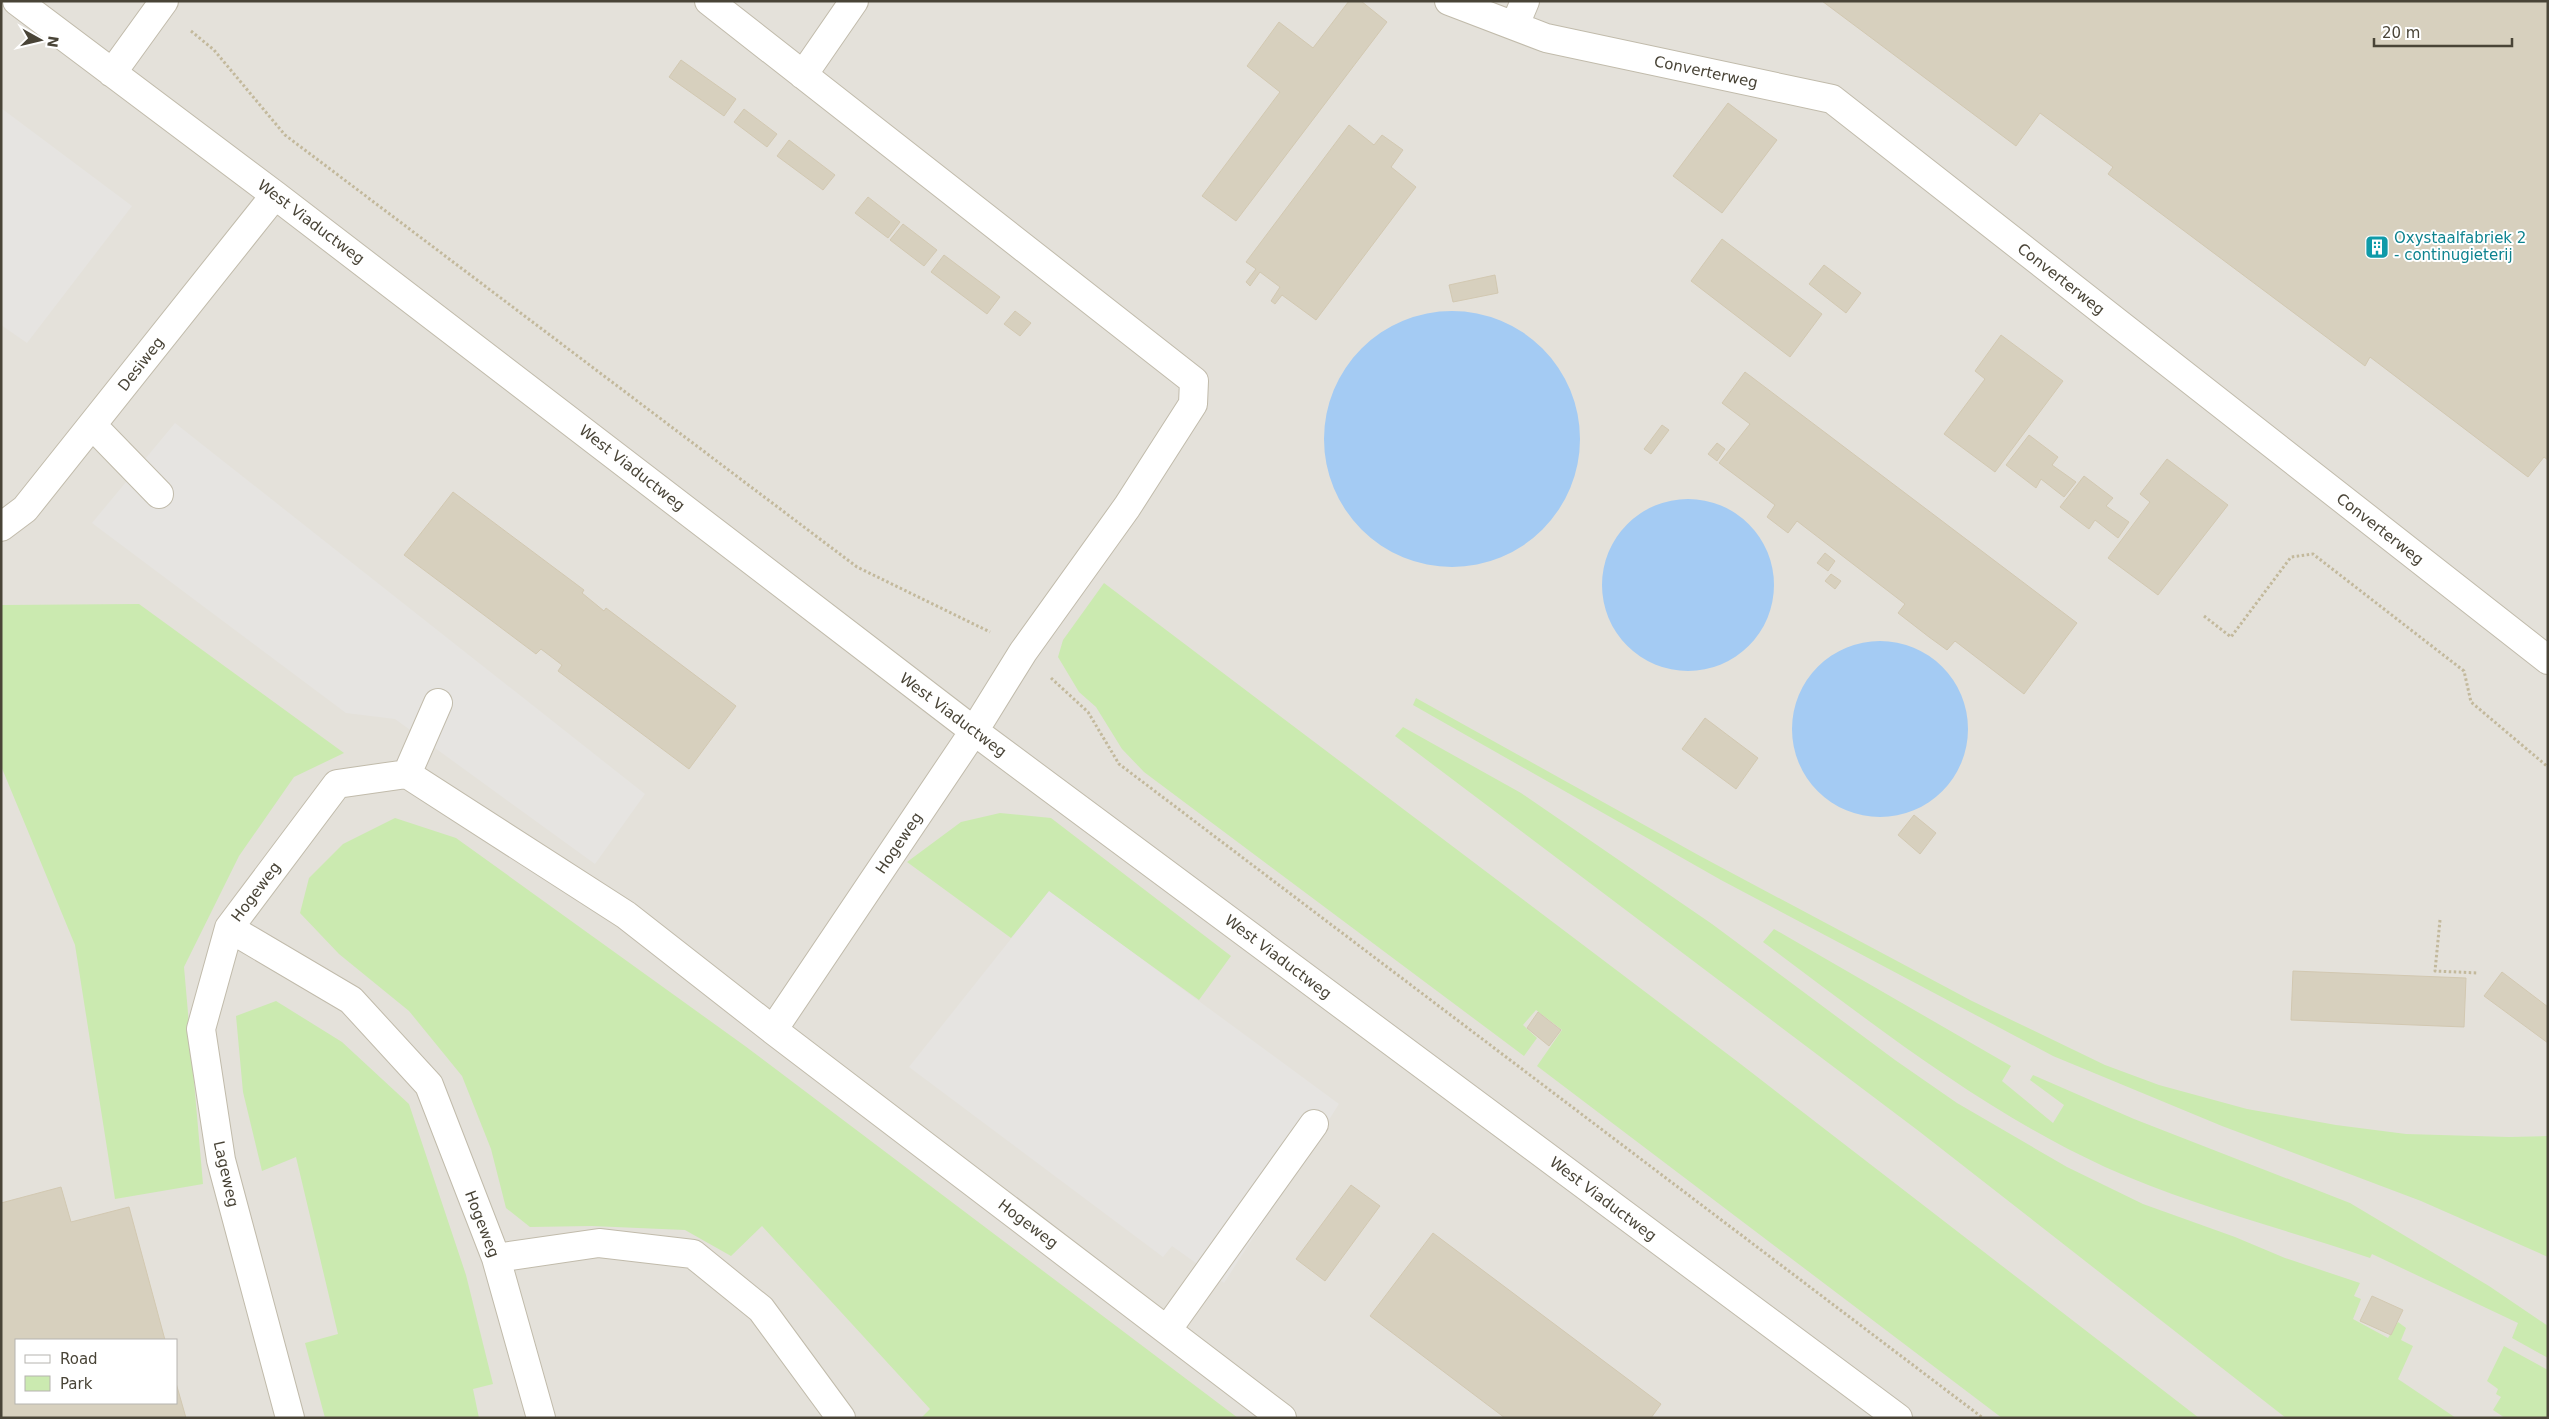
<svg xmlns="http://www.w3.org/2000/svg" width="2549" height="1419" font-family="'DejaVu Sans',sans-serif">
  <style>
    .industrial { fill: #e4e1da; fill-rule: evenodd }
    .green { fill: #cbeab0 }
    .parking { fill: #e6e4e1 }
    .water { fill: #a4cbf3 }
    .building { fill: #d7d0be; stroke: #d2c8b1 }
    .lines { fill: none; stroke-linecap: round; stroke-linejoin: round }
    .minor-casing { stroke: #c1bbab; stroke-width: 30 }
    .path { stroke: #c3b99c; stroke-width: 3; stroke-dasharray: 2.5 2.5; stroke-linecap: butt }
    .minor { stroke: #fff; stroke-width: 28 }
    .labels { text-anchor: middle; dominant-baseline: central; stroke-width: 4; stroke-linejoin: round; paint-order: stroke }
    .street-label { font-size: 15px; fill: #494437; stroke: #fff }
    .culture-label { font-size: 15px; fill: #0d838f; stroke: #fff; text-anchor: start }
  </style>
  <rect width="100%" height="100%" fill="#f5f2e9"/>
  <!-- industrial -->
  <path class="industrial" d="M1 1H2548V1418H1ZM16 1340H176V1403H16Z"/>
  <!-- green -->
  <path class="green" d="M1104 583 1738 1062 2199 1418H2002L1537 1066 1562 1030 1536 1010 1523 1025 1537 1038 1524 1056 1144 772 1122 749 1096 707 1079 692 1058 657 1063 640Z
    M139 604 344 753 294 777 239 856 184 967 203 1184 115 1199 75 945 1 766V605Z
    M1416 698 1700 856 1972 1001 2105 1065 2159 1085 2247 1109 2336 1125 2406 1134 2509 1137 2548 1136V1257L2421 1201 2222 1126 2053 1056 1721 880 1413 705Z
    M1403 727 1521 793 1712 924 1895 1060 1957 1103 2067 1167 2143 1204 2235 1237 2285 1258 2360 1283 2354 1296 2361 1299 2353 1319 2388 1338 2398 1322 2406 1328 2401 1340 2413 1346 2398 1379 2456 1418H2286L1920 1132 1395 736Z
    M1000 813 1051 818 1231 956 1199 1000 1049 892 1011 938 907 862 961 822Z
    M395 818 456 838 745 1046 1238 1418H921L930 1409 762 1226 731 1256 685 1230 592 1226 530 1227 506 1208 491 1149 462 1076 409 1011 339 954 300 913 309 878 343 844Z
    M1774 929 2011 1066 2002 1081 2053 1123 2064 1105 2030 1080 2033 1075 2134 1119 2350 1203 2489 1286 2548 1326V1358L2512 1338 2518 1323 2372 1254 2370 1258C2281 1228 2189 1205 2105 1167 1981 1110 1872 1023 1763 942Z
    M276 1001 342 1042 409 1104 466 1275 493 1384 473 1389 479 1418H325L305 1343 338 1334 296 1157 262 1171 243 1092 236 1016Z
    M2504 1346 2548 1370V1418H2505L2493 1410 2501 1397 2496 1394 2498 1389 2487 1381Z"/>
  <!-- parking -->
  <path class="parking" d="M1 108 132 206 27 343 1 325Z
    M175 423 645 794 595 864 395 719 346 713 92 523Z
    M1049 891 1339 1104 1224 1283 1172 1246 1163 1257 909 1067Z"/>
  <!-- water -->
  <path class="water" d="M1324 439a128 128 0 1 1 256 0a128 128 0 1 1-256 0Z
    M1602 585a86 86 0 1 1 172 0a86 86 0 1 1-172 0Z
    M1792 729a88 88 0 1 1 176 0a88 88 0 1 1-176 0Z"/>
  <!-- building -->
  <path class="building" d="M1349 1H1361L1387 22 1236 221 1202 196 1280 92 1247 66 1279 22 1313 48Z
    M1822 1H2548V460L2544 457 2528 477 2370 357 2365 366 2108 174 2113 167 2040 113 2016 146Z
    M681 60 736 99 724 116 669 77Z
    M1728 103 1777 140 1722 213 1673 176Z
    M744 109 777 134 767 147 734 122Z
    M1349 125 1374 145 1382 135 1403 150 1391 167 1416 187 1316 320 1282 295 1275 304 1271 301 1280 287 1260 272 1250 286 1246 282 1256 269 1246 262Z
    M789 140 835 175 823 190 777 156Z
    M868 197 900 222 888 238 855 213Z
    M903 224 937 250 924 266 890 240Z
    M1722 239 1822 314 1790 357 1691 281Z
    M944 255 1000 297 987 314 931 272Z
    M1824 265 1861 293 1846 313 1809 284Z
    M1495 275 1498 293 1453 302 1449 285Z
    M1015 311 1031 323 1020 336 1004 324Z
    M2001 335 2063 381 1995 472 1944 434 1985 379 1975 371Z
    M1745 372 2077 623 2024 694 1955 641 1947 650 1929 637 1898 613 1905 604 1797 521 1788 533 1767 517 1775 505 1719 463 1750 424 1722 403Z
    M1662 425 1669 430 1651 454 1644 449Z
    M2029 435 2058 457 2052 465 2076 482 2064 497 2041 479 2036 488 2006 465Z
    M1717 443 1725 449 1717 461 1708 454Z
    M2167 459 2228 505 2158 595 2108 558 2150 502 2140 494Z
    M2084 476 2113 498 2106 506 2129 522 2118 538 2095 520 2089 529 2060 507Z
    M453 492 584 590 582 593 604 611 606 608 736 706 689 769 558 671 562 665 541 649 536 654 404 555Z
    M1825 553 1835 561 1828 571 1817 563Z
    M1831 574 1841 581 1835 589 1825 581Z
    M1705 718 1758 758 1736 789 1682 749Z
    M1914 815 1936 833 1920 854 1898 835Z
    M2293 971 2466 978 2464 1027 2291 1020Z
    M2502 972 2548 1007V1043L2484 996Z
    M1538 1012 1561 1030 1549 1046 1527 1028Z
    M1351 1185 1380 1206 1325 1281 1296 1259Z
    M61 1187 71 1222 129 1207 165 1340H16V1403H176V1383L186 1418H1V1203Z
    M1433 1233 1661 1404 1651 1418H1505L1370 1316Z
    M2372 1296 2403 1310 2391 1335 2360 1321Z"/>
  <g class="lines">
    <!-- minor casing -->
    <g class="minor-casing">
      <path id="minor" d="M17 1 275 195 974 731 1898 1418
        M1449 1 1546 38 1832 99 2548 660
        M1515 25 1525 1
        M112 73 164 1
        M803 75 854 1
        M92 425 159 494
        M1 527 25 509 275 195
        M407 774 438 703
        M229 928 201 1029 221 1160 290 1418
        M773 1030 1282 1418
        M496 1258 599 1243 693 1254 761 1309 841 1418
        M1167 1330 1314 1124
        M541 1418 496 1258 429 1085 351 1000 229 928 337 784 407 774 626 915 773 1030 974 731 1023 652 1127 507 1193 404 1194 381 709 1"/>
    </g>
    <!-- path -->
    <path class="path" d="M191 31 214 50 285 135 857 567 990 632
      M2204 616 2231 637 2291 557 2313 554 2464 671 2471 702 2548 767
      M1051 678 1088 712 1119 764 1983 1418
      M2440 920 2435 971 2478 973"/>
    <!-- minor -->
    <use href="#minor" class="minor"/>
  </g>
  <!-- icons -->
  <defs>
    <g id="building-square" transform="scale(1.25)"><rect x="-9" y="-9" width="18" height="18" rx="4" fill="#0f9aa8" stroke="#fff"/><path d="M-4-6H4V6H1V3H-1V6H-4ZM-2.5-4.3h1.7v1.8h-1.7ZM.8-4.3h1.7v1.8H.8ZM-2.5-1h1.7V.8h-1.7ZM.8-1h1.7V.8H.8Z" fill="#fff"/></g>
  </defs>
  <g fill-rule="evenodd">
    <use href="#building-square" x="2377" y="247"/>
  </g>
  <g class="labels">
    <!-- street labels -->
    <g class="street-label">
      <text transform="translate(1706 72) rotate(12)">Converterweg</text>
      <text transform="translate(311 222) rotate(37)">West Viaductweg</text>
      <text transform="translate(2061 279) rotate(38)">Converterweg</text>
      <text transform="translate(141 364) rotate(-52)">Desiweg</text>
      <text transform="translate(632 468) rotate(38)">West Viaductweg</text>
      <text transform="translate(2380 529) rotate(38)">Converterweg</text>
      <text transform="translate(953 715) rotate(37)">West Viaductweg</text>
      <text transform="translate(899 843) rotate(-56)">Hogeweg</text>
      <text transform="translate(256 892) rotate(-53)">Hogeweg</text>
      <text transform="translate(1278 957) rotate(37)">West Viaductweg</text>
      <text transform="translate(226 1174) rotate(77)">Lageweg</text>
      <text transform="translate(1603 1199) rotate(37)">West Viaductweg</text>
      <text transform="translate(482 1224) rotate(69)">Hogeweg</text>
      <text transform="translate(1028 1224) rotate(37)">Hogeweg</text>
    </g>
    <!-- culture labels -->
    <g class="culture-label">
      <text x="2394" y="238">Oxystaalfabriek 2<tspan x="2394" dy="17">- continugieterij</tspan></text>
    </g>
  </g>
  <!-- border -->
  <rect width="2549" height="1419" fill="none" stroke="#494437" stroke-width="5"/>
  <!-- legend -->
  <rect x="15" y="1339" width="162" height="65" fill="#ffffff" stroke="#b6b4af"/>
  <rect x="25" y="1355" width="25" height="8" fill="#ffffff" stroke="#b6b4af"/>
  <text x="60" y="1364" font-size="15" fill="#494437">Road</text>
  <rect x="25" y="1376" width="25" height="15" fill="#cbeab0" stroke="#b6b4af"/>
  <text x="60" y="1389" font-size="15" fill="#494437">Park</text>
  <!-- north arrow -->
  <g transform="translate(40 40) rotate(98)" stroke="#ffffff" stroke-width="4" paint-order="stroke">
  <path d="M0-4L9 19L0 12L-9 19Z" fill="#494437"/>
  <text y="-8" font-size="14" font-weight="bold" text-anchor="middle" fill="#494437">N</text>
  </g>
  <!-- scale -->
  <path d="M2374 38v8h138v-8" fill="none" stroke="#494437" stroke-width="2.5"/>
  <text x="2382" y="38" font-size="15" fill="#494437" stroke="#ffffff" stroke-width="4" paint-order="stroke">20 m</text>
</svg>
